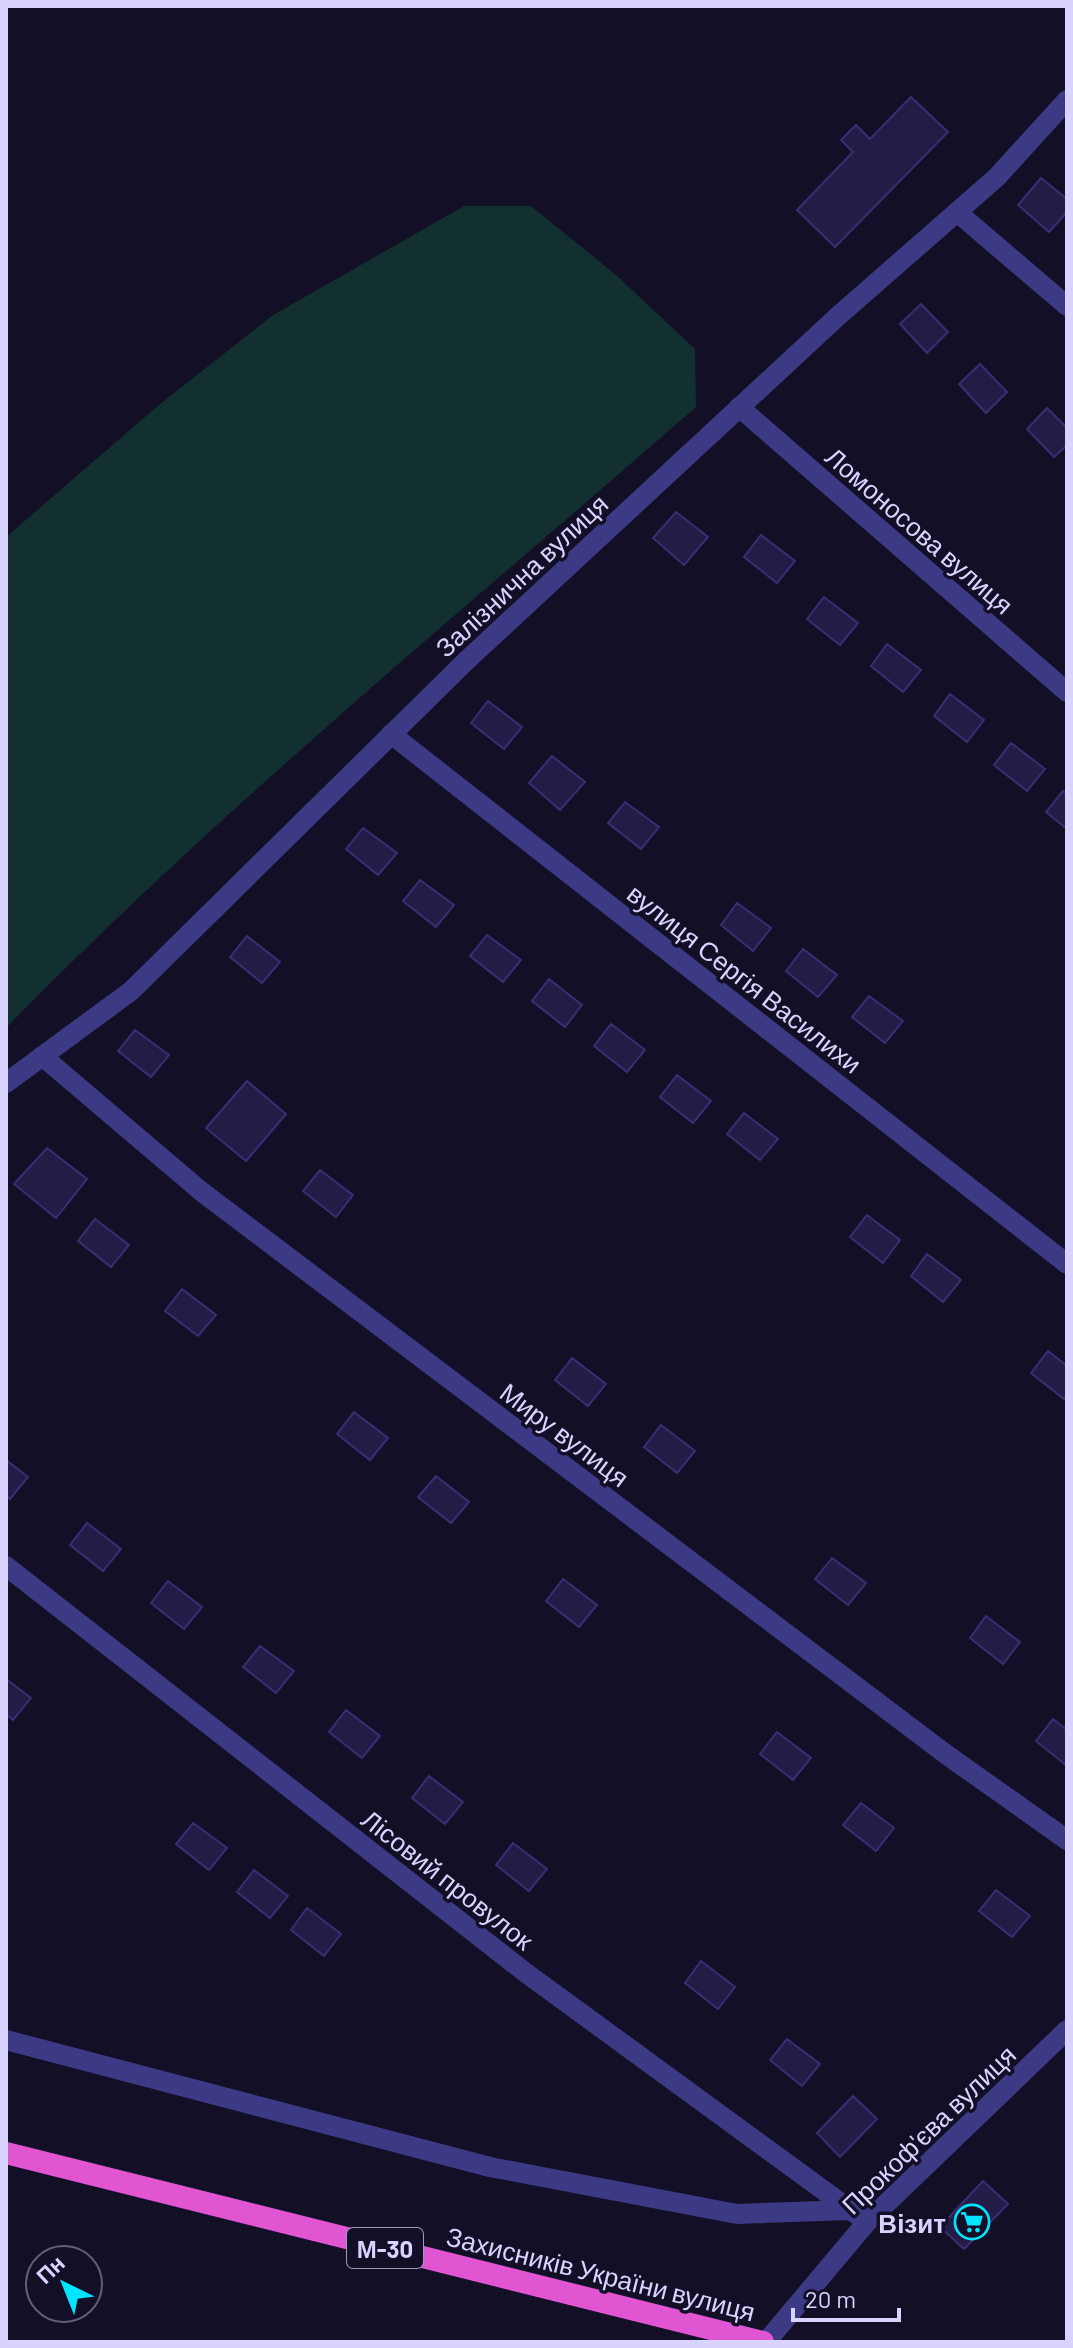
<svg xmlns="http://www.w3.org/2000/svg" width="1073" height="2348" font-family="Barlow,sans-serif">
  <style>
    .green { fill: #12302f }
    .building { fill: #241b47; stroke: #3b2d73; stroke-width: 2 }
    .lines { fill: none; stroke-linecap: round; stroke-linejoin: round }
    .minor { stroke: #3d3a85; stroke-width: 20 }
    .trunk { stroke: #e055d1; stroke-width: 22 }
    .labels { text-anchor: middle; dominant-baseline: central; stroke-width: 7; stroke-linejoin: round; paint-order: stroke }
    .shield { fill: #130f26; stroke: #9e99be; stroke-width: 2 }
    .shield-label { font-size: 24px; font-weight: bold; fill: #d9d4ff }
    .street-label { font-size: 26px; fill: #d9d4ff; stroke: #130f26 }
    .poi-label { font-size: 26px; font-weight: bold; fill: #d9d4ff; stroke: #130f26; text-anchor: end }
  </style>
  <rect width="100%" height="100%" fill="#130f26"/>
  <!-- green -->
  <path class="green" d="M464 206H531L616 275 695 349 696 407C463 611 222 807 6 1028V537L160 404 273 315Z"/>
  <!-- building -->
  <path class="building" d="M911 97 948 132 835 247 797 210 853 152 841 140 856 125 870 139Z
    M1041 178 1067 199V212L1049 232 1018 205Z
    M921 304 948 332 927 353 900 324Z
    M980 364 1007 392 986 413 959 384Z
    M1047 408 1067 428V445L1054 457 1027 429Z
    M676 512 708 537 684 565 653 538Z
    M761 535 795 561 777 583 744 557Z
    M824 597 858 623 840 645 807 619Z
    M887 644 921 670 903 692 871 666Z
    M950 694 984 720 967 742 934 716Z
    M488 701 522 727 504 749 471 723Z
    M1011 743 1045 769 1027 791 994 765Z
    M552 756 585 782 560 810 529 783Z
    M1063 791 1067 794V829L1046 812Z
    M625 802 659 827 641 849 608 823Z
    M363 828 397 853 378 875 346 849Z
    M420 880 454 905 436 927 403 901Z
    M737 903 771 928 753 951 721 925Z
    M487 935 521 960 503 982 470 956Z
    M247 936 280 962 262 983 230 957Z
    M803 949 837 975 818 997 786 971Z
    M549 979 582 1005 565 1027 532 1001Z
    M869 996 903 1021 885 1043 852 1017Z
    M611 1024 645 1050 627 1072 594 1046Z
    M135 1030 169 1055 151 1077 118 1051Z
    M677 1075 711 1101 693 1123 660 1097Z
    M247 1081 286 1114 246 1161 206 1128Z
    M744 1113 778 1139 760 1160 727 1134Z
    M47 1148 87 1179 56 1218 14 1184Z
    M320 1170 353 1195 336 1217 303 1191Z
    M867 1215 900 1240 883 1263 850 1237Z
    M95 1219 129 1245 111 1267 78 1241Z
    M927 1254 961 1280 943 1302 911 1276Z
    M182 1289 216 1315 198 1336 165 1311Z
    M1048 1351 1067 1366V1395L1064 1399 1031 1373Z
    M572 1358 606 1384 588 1406 555 1380Z
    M354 1412 388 1438 370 1460 337 1434Z
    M661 1425 695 1451 677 1473 644 1447Z
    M6 1460 28 1477 10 1499 6 1495Z
    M436 1476 469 1502 451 1523 418 1497Z
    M87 1523 121 1549 103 1571 70 1545Z
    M832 1558 866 1583 848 1605 815 1579Z
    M563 1579 597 1605 579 1627 546 1601Z
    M168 1581 202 1607 184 1629 151 1603Z
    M986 1616 1020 1642 1003 1664 970 1638Z
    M260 1646 294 1671 276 1693 243 1667Z
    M6 1679 31 1698 13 1720 6 1714Z
    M346 1710 380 1736 362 1758 329 1732Z
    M1053 1719 1067 1730V1766L1036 1741Z
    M777 1732 811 1758 793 1780 760 1754Z
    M429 1776 463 1802 445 1824 412 1798Z
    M861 1803 894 1828 876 1851 843 1825Z
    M193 1823 227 1848 209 1870 176 1844Z
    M513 1843 547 1869 529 1891 496 1865Z
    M254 1870 288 1896 270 1918 237 1892Z
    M996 1890 1030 1916 1012 1937 979 1911Z
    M307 1908 341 1934 324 1956 291 1930Z
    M701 1961 735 1987 718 2009 685 1983Z
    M787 2039 820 2064 802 2086 770 2060Z
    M853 2096 877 2119 840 2157 817 2133Z
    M983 2181 1008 2204 964 2249 940 2227Z"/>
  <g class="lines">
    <!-- minor -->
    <path class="minor" d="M957 212 1067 306
      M739 407 1067 692
      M391 734 1067 1264
      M42 1056 202 1192 947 1755 1067 1840
      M6 1083 131 991 466 661 837 317 997 177 1067 100
      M6 1566 526 1973 867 2222
      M6 2040 490 2167 737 2214 850 2210
      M766 2342 867 2222 1067 2030"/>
    <!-- trunk -->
    <path class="trunk" d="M6 2153 763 2342"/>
  </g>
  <!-- icons -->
  <defs>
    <g id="supermarket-ring" transform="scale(1.8)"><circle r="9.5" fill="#130f26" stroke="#00e5ff" stroke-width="1.5"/><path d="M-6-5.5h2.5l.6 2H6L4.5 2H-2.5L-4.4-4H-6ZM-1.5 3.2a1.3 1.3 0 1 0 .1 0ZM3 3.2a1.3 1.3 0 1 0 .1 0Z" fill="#00e5ff"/></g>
  </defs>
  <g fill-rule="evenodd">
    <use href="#supermarket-ring" x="972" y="2222"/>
  </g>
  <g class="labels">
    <!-- shield labels -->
    <rect class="shield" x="347" y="2228" width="76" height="40" rx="6"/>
    <g class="shield-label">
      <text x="385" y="2248">М-30</text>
    </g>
    <!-- street labels -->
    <g class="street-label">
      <text transform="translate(920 530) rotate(41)">Ломоносова вулиця</text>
      <text transform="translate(521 575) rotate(-43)">Залізнична вулиця</text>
      <text transform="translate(745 978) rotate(38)">вулиця Сергія Василихи</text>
      <text transform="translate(565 1434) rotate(37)">Миру вулиця</text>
      <text transform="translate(448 1879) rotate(38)">Лісовий провулок</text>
      <text transform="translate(928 2129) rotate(-44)">Прокоф'єва вулиця</text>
      <text transform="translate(601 2273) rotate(14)">Захисників України вулиця</text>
    </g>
    <!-- poi labels -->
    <g class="poi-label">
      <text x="946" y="2222">Візит</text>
    </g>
  </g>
  <!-- border -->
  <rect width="1073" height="2348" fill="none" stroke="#d9d4ff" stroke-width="16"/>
  <!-- north arrow -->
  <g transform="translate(64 2284) rotate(317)"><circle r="38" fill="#130f26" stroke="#625e7d" stroke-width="2"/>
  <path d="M0-6L14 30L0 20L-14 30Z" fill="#00e5ff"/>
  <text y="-12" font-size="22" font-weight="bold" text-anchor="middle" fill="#d9d4ff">Пн</text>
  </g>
  <!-- scale -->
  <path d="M793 2308v12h106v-12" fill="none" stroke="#d9d4ff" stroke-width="4"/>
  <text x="805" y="2308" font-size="24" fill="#d9d4ff" stroke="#130f26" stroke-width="6" paint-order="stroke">20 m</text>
</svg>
